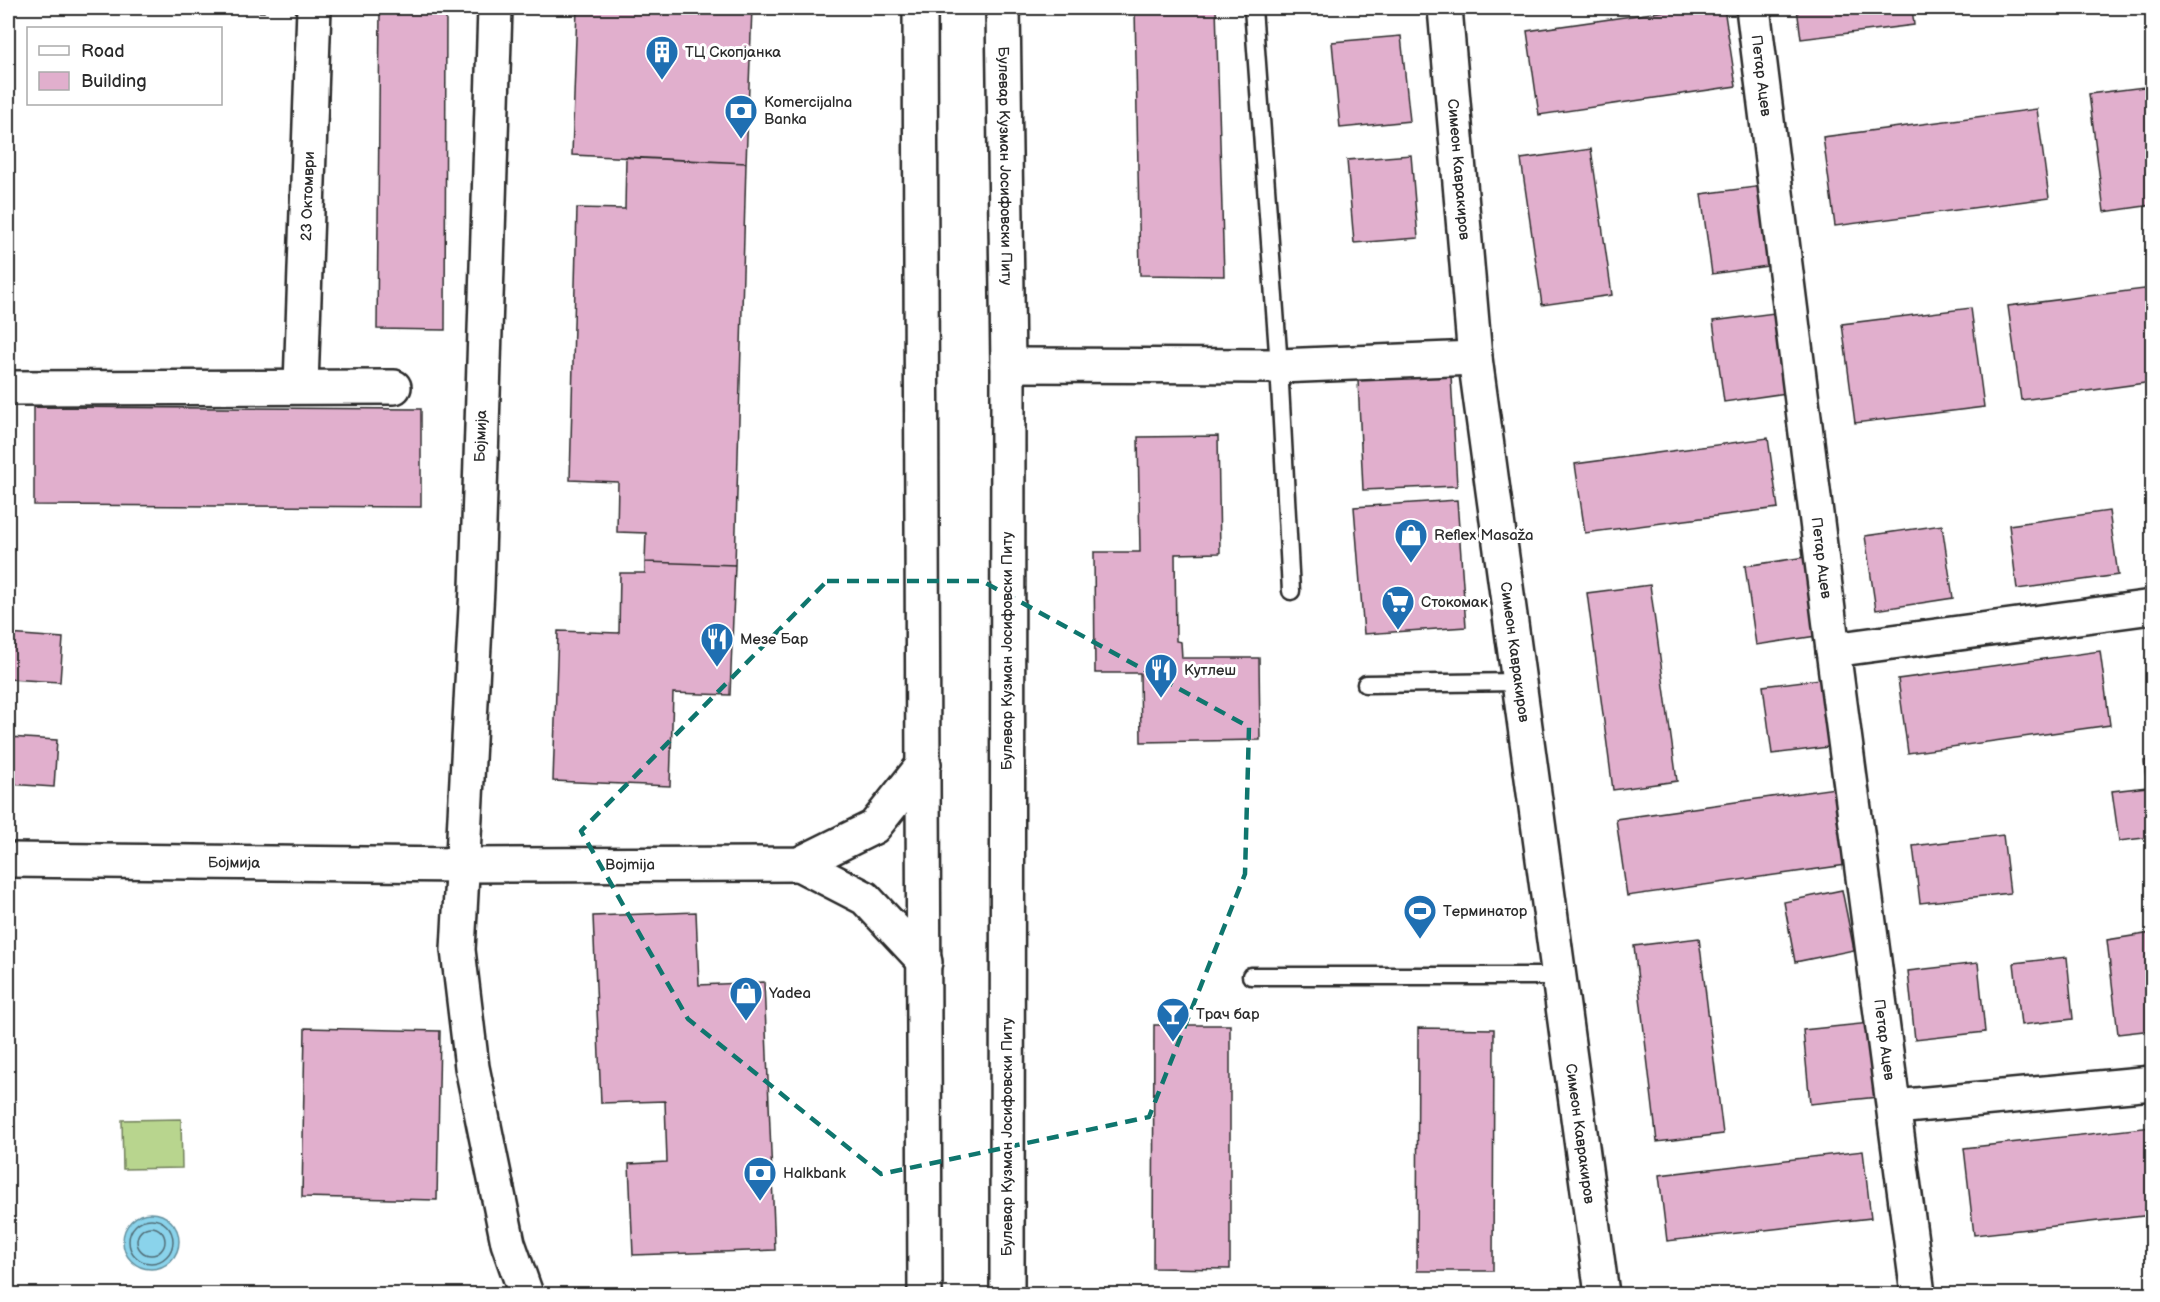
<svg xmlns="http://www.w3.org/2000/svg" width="2160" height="1302" font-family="'Balsamiq Sans',sans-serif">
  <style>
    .green { fill: #b8d58e; stroke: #72805c; stroke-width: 1.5 }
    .water { fill: #8ad3eb; stroke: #64909e; stroke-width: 1.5 }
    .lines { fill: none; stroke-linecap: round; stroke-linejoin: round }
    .shore { stroke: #516e78; stroke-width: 1.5 }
    .building { fill: #e1afcd; stroke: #2b2b2b; stroke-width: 1.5 }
    .service-casing { stroke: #2b2b2b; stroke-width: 21 }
    .minor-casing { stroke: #2b2b2b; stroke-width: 38 }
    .tertiary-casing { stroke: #2b2b2b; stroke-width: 38 }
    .service { stroke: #fff; stroke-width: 16 }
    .minor { stroke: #fff; stroke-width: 33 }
    .tertiary { stroke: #fff; stroke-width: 33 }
    .marked { fill: none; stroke: #0f766e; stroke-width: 4.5; stroke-dasharray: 12 8; stroke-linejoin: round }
    .labels { text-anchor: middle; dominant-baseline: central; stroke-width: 6; stroke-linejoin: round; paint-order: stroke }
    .poi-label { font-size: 15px; fill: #2b2b2b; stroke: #fff; text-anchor: start }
    .street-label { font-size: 15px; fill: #2b2b2b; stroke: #fff }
  </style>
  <rect width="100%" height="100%" fill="#fff"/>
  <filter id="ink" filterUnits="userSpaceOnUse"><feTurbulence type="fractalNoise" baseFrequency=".0167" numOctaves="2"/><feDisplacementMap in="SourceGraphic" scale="12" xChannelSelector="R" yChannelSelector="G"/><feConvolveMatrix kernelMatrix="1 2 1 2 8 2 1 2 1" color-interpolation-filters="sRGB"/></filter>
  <g filter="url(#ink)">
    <!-- green -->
    <path class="green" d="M181 1119 182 1168 123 1169 122 1120Z"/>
    <!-- water -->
    <path class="water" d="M123 1241a28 28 0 1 1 56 0a28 28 0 1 1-56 0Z"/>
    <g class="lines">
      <!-- shore -->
      <path class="shore" d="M129 1241a22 22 0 1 1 44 0a22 22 0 1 1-44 0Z
        M137 1241a14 14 0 1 1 28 0a14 14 0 1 1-28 0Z"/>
    </g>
    <!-- building -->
    <path class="building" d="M8 8H264V12L8 10Z
      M380 8H446L445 330 377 329Z
      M577 8H752L746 163 572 155Z
      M1135 8H1216L1224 276 1140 275Z
      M1687 8H1724L1736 86 1539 115 1527 31Z
      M1797 8H1912L1914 25 1801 39Z
      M1941 8H1984L1942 13Z
      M1401 36 1410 121 1340 128 1332 42Z
      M2152 86V205L2104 212 2089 94Z
      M2037 109 2049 198 1835 226 1823 137Z
      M1591 149 1612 295 1542 305 1521 159Z
      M1411 155 1418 238 1354 243 1347 160Z
      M626 157 746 163 735 565 645 562 646 533 617 532 618 482 570 480 577 208 625 209Z
      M1763 186 1774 265 1712 274 1701 194Z
      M2152 288V382L2021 400 2008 306Z
      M1971 308 1984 407 1855 423 1842 324Z
      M1782 312 1793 392 1724 402 1713 321Z
      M1451 376 1457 486 1363 490 1358 380Z
      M34 407 421 409V507L34 505Z
      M1218 436 1220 553 1175 554 1176 641 1181 642 1182 658H1259L1260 740 1141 742 1140 673H1095L1094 552H1140L1138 437Z
      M1768 438 1778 508 1585 533 1575 464Z
      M1457 500 1466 627 1364 634 1354 507Z
      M2152 501V532L2148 502Z
      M2109 511 2118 575 2017 589 2009 525Z
      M1942 525 1953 598 1876 610 1865 536Z
      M1812 556 1823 635 1756 645 1745 566Z
      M645 562 735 565 730 695 673 693 670 786 553 781 558 631 619 633 620 573H645Z
      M1650 585 1677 781 1613 790 1587 593Z
      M8 634 63 638 60 682 8 679Z
      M2100 651 2110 725 1908 753 1898 679Z
      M1828 678 1836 746 1772 754 1763 686Z
      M8 737 57 740 54 787 8 784Z
      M2152 760V811H2150L2152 837 2119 841 2112 791 2147 787 2144 761Z
      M1835 788 1846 865 1627 896 1616 819Z
      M2003 835 2010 893 1920 903 1913 846Z
      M1842 890 1854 950 1795 962 1784 902Z
      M696 912 699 985 764 982 775 1250 633 1255 629 1164 667 1162 665 1101 601 1103 593 916Z
      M2152 933V1030L2118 1034 2107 940Z
      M1699 938 1723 1134 1657 1142 1634 946Z
      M2067 957 2073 1019 2021 1025 2014 963Z
      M1978 963 1985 1032 1915 1040 1908 971Z
      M1870 1023 1878 1097 1810 1104 1803 1030Z
      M1154 1025H1230V1269L1153 1268Z
      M305 1028 440 1031 437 1200 302 1197Z
      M1418 1028 1494 1029 1493 1271H1417Z
      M2152 1127V1215L1974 1235 1964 1148Z
      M1863 1151 1871 1218 1667 1241 1659 1175Z"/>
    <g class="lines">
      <!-- service casing -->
      <g class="service-casing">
        <path id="service" d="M1253 8 1279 366 1291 591
          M1366 684 1519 682
          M1251 976H1559"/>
      </g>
      <!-- minor casing -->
      <g class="minor-casing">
        <g id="minor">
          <path d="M495 8 477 588 458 950 472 1067 508 1243 526 1294"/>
          <path id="s1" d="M1445 8 1475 358 1602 1294"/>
          <path id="s2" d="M1753 8 1833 650 1918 1294"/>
          <path d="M1008 365 1279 366 1475 358"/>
          <path id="s3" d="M301 385 314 8"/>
          <path d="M8 388 394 387"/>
          <path d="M1833 650 2152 607"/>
          <path id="s4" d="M8 860 463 865 799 864 874 827 924 764"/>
          <path d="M799 864 865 898 925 962"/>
          <path d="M1895 1107 2152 1083"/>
        </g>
      </g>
      <!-- tertiary casing -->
      <g class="tertiary-casing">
        <g id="tertiary">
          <path d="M920 8 925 1294"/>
          <path id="s5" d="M1003 8 1008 365 1007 1294"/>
        </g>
      </g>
      <!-- service -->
      <use href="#service" class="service"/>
      <!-- minor -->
      <use href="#minor" class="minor"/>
      <!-- tertiary -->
      <use href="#tertiary" class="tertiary"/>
    </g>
  </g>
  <!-- marked area -->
  <path class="marked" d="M827 581H982L1249 727 1245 874 1149 1117 881 1174 688 1019 581 831Z"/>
  <!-- icons -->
  <defs>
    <g id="building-pin" transform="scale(1.725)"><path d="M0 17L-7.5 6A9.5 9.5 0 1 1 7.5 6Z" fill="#1f6fb2" stroke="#fff"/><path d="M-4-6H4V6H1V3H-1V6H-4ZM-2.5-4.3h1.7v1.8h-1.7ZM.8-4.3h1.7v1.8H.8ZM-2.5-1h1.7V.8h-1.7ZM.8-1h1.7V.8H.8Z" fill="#fff"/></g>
    <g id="bank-pin" transform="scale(1.725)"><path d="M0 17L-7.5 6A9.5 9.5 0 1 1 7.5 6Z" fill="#1f6fb2" stroke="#fff"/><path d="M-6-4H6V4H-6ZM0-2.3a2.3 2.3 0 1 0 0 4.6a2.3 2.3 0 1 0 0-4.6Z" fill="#fff"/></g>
    <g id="shop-pin" transform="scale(1.725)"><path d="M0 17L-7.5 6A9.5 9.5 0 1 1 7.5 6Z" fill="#1f6fb2" stroke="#fff"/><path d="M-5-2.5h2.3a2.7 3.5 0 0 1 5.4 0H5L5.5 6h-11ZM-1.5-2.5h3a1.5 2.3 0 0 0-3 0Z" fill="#fff"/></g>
    <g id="supermarket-pin" transform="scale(1.725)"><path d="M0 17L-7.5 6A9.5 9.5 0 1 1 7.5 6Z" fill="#1f6fb2" stroke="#fff"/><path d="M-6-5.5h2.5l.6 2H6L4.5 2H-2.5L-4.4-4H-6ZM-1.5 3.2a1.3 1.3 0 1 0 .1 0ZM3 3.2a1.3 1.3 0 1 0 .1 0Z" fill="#fff"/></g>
    <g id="restaurant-pin" transform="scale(1.725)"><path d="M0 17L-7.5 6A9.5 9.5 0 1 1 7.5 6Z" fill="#1f6fb2" stroke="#fff"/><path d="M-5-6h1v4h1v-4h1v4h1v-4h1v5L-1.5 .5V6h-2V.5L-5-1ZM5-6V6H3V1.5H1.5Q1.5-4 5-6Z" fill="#fff"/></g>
    <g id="stadium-pin" transform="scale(1.725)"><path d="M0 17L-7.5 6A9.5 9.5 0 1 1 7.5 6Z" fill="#1f6fb2" stroke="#fff"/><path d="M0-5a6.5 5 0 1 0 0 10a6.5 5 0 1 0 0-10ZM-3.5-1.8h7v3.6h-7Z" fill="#fff"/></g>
    <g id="bar-pin" transform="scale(1.725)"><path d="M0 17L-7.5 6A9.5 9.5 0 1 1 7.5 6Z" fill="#1f6fb2" stroke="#fff"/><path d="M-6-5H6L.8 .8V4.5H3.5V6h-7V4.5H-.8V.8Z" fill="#fff"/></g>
  </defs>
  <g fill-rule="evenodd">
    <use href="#building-pin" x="662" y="52"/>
    <use href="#bank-pin" x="741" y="111"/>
    <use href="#shop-pin" x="1411" y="535"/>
    <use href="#supermarket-pin" x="1398" y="602"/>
    <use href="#restaurant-pin" x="717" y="639"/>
    <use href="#restaurant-pin" x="1161" y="670"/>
    <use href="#stadium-pin" x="1420" y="911"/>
    <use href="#shop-pin" x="746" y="993"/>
    <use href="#bar-pin" x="1173" y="1014"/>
    <use href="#bank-pin" x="760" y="1173"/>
  </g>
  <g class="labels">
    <!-- poi labels -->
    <g class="poi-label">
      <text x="685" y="52">ТЦ Скопјанка</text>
      <text x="764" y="102">Komercijalna<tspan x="764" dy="17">Banka</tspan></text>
      <text x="1434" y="535">Reflex Masaža</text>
      <text x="1421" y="602">Стокомак</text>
      <text x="740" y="639">Мезе Бар</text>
      <text x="1184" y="670">Кутлеш</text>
      <text x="1443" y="911">Терминатор</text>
      <text x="769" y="993">Yadea</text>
      <text x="1196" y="1014">Трач бар</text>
      <text x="783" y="1173">Halkbank</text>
    </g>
    <!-- street labels -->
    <g class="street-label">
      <text stroke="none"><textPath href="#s2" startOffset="68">Петар Ацев</textPath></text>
      <text stroke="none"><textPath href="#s5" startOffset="158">Булевар Кузман Јосифовски Питу</textPath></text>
      <text stroke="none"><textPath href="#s1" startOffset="162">Симеон Кавракиров</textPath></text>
      <text stroke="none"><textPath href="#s3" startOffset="189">23 Октомври</textPath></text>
      <text transform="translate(481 436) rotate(-88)">Бојмија</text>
      <text stroke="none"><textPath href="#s2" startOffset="554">Петар Ацев</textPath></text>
      <text transform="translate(1007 651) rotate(-90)">Булевар Кузман Јосифовски Питу</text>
      <text stroke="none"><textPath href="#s1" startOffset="648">Симеон Кавракиров</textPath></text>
      <text stroke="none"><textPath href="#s4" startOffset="226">Бојмија</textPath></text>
      <text stroke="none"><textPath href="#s4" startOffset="622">Bojmija</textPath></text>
      <text stroke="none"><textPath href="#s2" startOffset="1040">Петар Ацев</textPath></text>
      <text stroke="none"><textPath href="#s1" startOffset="1134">Симеон Кавракиров</textPath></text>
      <text transform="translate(1007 1137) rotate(-90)">Булевар Кузман Јосифовски Питу</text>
    </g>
  </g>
  <!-- margin -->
  <rect width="2160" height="1302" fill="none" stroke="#fff" stroke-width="30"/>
  <rect x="15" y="15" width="2130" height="1272" fill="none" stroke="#2b2b2b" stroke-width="2" filter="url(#ink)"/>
  <!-- legend -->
  <rect x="27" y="27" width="195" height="78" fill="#ffffff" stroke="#aaaaaa" stroke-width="1.5"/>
  <rect x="39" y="46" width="30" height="9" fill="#ffffff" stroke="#aaaaaa" stroke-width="1.5"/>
  <text x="81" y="57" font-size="18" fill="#2b2b2b">Road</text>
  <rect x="39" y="72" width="30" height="18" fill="#e1afcd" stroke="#aaaaaa" stroke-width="1.5"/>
  <text x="81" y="87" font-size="18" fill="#2b2b2b">Building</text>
</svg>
